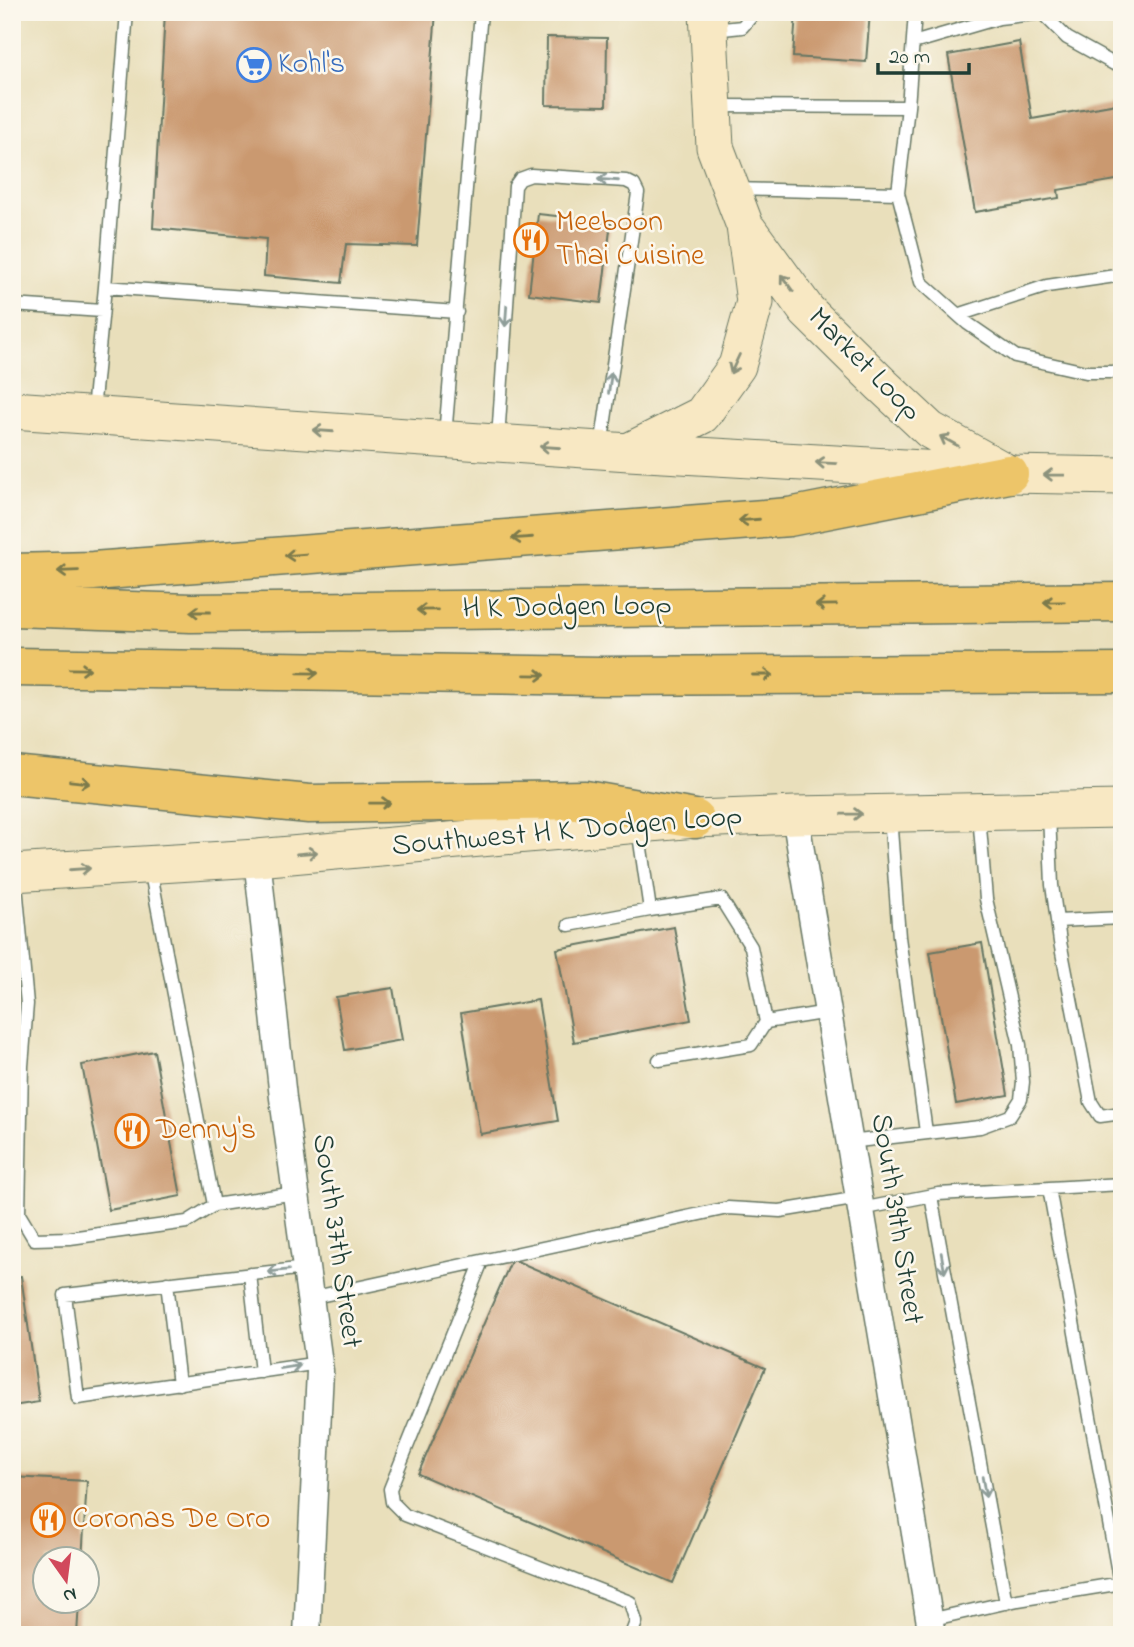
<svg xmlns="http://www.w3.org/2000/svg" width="1134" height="1647" font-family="'Indie Flower',sans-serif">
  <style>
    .building { fill: #ca9970 }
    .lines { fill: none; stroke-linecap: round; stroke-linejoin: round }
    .lane-casing { stroke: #667663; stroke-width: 15 }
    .street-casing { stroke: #667663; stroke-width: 29 }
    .secondary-casing { stroke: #667663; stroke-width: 39 }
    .highway-casing { stroke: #667663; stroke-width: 41 }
    .lane { stroke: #fff; stroke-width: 12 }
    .street { stroke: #fff; stroke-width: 26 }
    .secondary { stroke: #f8e8c3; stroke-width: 37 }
    .highway { stroke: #edc569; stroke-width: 38 }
    .oneway { stroke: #8f9e9a }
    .oneway2 { stroke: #8c927c }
    .oneway3 { stroke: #7c7a4c }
    .labels { text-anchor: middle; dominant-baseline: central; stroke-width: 5; stroke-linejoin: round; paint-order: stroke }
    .shop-label { font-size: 30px; fill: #366cbe; stroke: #fbf7ec; text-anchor: start }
    .food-label { font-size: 30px; fill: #c56008; stroke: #fbf7ec; text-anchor: start }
    .street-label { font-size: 30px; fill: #1f3d34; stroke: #fbf7ec }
  </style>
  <rect width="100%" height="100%" fill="#fbf7ec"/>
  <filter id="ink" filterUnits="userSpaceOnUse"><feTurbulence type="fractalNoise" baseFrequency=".0143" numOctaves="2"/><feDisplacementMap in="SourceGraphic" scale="14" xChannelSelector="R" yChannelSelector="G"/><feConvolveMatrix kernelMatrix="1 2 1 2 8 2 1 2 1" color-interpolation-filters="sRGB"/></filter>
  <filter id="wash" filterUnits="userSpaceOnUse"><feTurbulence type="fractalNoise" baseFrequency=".00686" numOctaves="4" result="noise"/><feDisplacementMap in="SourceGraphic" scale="28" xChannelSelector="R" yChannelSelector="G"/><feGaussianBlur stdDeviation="1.57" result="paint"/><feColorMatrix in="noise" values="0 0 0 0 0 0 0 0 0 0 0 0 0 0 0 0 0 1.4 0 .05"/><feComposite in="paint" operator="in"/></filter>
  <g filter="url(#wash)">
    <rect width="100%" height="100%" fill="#e9dfbb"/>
    <g id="blocks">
      <!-- building -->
      <path class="building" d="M165 12H436L417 246 346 244 341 283 264 276 266 239 153 228Z
        M796 12H870L866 62 793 57Z
        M547 37 607 38 606 106 546 105Z
        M1019 42 1032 119 1122 103V179L1058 190 1059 198 975 212 948 55Z
        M538 214 611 222 601 303 529 294Z
        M674 927 691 1020 574 1042 557 949Z
        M982 943 1008 1095 956 1104 930 952Z
        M393 988 402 1040 345 1050 336 997Z
        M538 1000 558 1121 480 1134 461 1013Z
        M154 1051 181 1196 109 1210 82 1065Z
        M512 1259 765 1368 673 1583 418 1474Z
        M21 1276 39 1402 12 1406V1277Z
        M12 1477 87 1481 82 1560H46V1602H79L77 1635H12Z"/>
    </g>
  </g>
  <g filter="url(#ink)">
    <use href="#blocks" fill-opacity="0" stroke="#667663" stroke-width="2"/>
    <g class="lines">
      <!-- lane casing -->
      <g class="lane-casing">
        <path id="lane" d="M713 30 742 27 755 12
          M913 43 999 18 1042 13 1067 38 1114 64H1122
          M716 106 908 107
          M734 189 898 193 921 282 967 323 1015 356 1086 372H1122
          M898 193 908 107 915 12
          M105 287 457 312
          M12 305 102 311
          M958 315 1047 286 1122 275
          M93 411 105 287 127 12
          M445 436 481 12
          M498 439 515 186 520 179 531 175 626 181 634 185 638 193 601 447
          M1049 814 1052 885 1060 942 1091 1102 1100 1116 1122 1113
          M890 816 899 937 926 1132
          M150 868 214 1205 296 1193
          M15 874 27 1004 22 1066 19 1214 34 1239 70 1238 187 1222 214 1205
          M650 910 721 899 751 947 766 1022 828 1012
          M1057 921 1122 918
          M569 925 650 910 638 828
          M659 1060 751 1045 766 1022
          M849 1142 980 1127 1010 1116 1021 1099 1023 1082 1020 1045 986 899 979 815
          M1049 1188 1120 1584
          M931 1196 1006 1603
          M861 1209 938 1194 1122 1184
          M482 1261 390 1489 392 1502 405 1515 630 1602 636 1622 631 1635
          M306 1268 65 1295 78 1398 319 1363
          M250 1274 261 1372
          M167 1283 179 1384
          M310 1298 728 1208 780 1211 859 1198
          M929 1620 1018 1600 1122 1583"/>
      </g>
      <!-- street casing -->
      <g class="street-casing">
        <path id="street" d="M795 815 932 1635
          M257 858 283 1098 320 1371 307 1635"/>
      </g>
      <!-- secondary casing -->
      <g class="secondary-casing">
        <path id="secondary" d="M748 230 807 311 882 385 930 430 1000 469
          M12 410 629 452 1009 474 1122 476
          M630 451 702 415 737 366 755 302 745 226 715 147 708 12
          M12 873 257 858 695 819 795 815 1122 809"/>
      </g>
      <!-- highway casing -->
      <g class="highway-casing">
        <path id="highway" d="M12 573 93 571 789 517 1009 474
          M12 607 191 613 1122 602
          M12 667 603 676 1122 673
          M12 775 309 804 585 800 695 819"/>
      </g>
      <!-- lane -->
      <use href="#lane" class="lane"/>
      <!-- street -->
      <use href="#street" class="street"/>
      <!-- secondary -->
      <use href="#secondary" class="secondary"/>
      <!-- highway -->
      <use href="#highway" class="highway"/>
    </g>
    <!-- one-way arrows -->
    <defs><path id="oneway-shaft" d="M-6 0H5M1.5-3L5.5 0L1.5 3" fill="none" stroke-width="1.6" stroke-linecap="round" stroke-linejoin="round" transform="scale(1.75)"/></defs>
    <g class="oneway">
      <use href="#oneway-shaft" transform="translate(608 180) rotate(-176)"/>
      <use href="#oneway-shaft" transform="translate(506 316) rotate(94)"/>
      <use href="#oneway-shaft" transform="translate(610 383) rotate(-82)"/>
      <use href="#oneway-shaft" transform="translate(943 1263) rotate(80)"/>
      <use href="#oneway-shaft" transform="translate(278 1271) rotate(174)"/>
      <use href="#oneway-shaft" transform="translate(290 1367) rotate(-9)"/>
      <use href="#oneway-shaft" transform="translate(984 1487) rotate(80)"/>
    </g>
    <g class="oneway2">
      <use href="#oneway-shaft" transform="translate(787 283) rotate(-126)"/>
      <use href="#oneway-shaft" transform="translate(735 364) rotate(115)"/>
      <use href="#oneway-shaft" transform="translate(323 431) rotate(-176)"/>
      <use href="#oneway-shaft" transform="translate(949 441) rotate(-151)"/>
      <use href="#oneway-shaft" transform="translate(550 447) rotate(-176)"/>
      <use href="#oneway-shaft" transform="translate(826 463) rotate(-177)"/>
      <use href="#oneway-shaft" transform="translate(1054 475) rotate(-179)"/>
      <use href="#oneway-shaft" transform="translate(852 814) rotate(-1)"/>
      <use href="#oneway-shaft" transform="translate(307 853) rotate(-5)"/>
      <use href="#oneway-shaft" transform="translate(80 869) rotate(-4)"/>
    </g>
    <g class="oneway3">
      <use href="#oneway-shaft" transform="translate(749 520) rotate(176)"/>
      <use href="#oneway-shaft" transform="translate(522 538) rotate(176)"/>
      <use href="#oneway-shaft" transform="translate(295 555) rotate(176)"/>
      <use href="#oneway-shaft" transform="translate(68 571) rotate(178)"/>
      <use href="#oneway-shaft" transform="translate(1054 602) rotate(179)"/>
      <use href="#oneway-shaft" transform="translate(826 605) rotate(179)"/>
      <use href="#oneway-shaft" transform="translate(427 610) rotate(179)"/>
      <use href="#oneway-shaft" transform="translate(200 612) rotate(180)"/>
      <use href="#oneway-shaft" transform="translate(80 669) rotate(1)"/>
      <use href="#oneway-shaft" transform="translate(308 673) rotate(1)"/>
      <use href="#oneway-shaft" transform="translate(535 675) rotate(1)"/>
      <use href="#oneway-shaft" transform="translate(763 675)"/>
      <use href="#oneway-shaft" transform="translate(80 782) rotate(6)"/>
      <use href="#oneway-shaft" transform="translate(380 803) rotate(-1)"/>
    </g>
  </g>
  <!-- icons -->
  <defs>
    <g id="supermarket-ring" transform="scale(1.75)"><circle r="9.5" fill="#fbf7ec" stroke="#3f7fe0" stroke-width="1.5"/><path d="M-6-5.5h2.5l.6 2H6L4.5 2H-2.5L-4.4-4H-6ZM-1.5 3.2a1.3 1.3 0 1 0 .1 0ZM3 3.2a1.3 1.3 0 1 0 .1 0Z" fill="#3f7fe0"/></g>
    <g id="restaurant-ring" transform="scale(1.75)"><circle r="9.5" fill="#fbf7ec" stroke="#e8710a" stroke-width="1.5"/><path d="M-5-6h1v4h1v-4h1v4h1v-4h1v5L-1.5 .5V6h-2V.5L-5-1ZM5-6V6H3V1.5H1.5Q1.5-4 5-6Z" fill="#e8710a"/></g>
  </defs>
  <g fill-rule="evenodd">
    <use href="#supermarket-ring" x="254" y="65"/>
    <use href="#restaurant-ring" x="531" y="240"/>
    <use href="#restaurant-ring" x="132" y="1131"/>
    <use href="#restaurant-ring" x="48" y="1520"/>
  </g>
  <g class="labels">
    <!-- shop labels -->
    <g class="shop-label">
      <text x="278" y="65">Kohl's</text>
    </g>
    <!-- food labels -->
    <g class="food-label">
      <text x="556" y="223">Meeboon<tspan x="556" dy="34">Thai Cuisine</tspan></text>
      <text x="156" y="1131">Denny's</text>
      <text x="72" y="1520">Coronas De Oro</text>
    </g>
    <!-- street labels -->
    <g class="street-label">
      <text transform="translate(864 365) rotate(45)">Market Loop</text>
      <text transform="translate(567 608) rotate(-1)">H K Dodgen Loop</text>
      <text transform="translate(567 832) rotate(-5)">Southwest H K Dodgen Loop</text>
      <text transform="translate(896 1219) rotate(81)">South 39th Street</text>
      <text transform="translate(336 1241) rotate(82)">South 37th Street</text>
    </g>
  </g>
  <!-- margin -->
  <rect width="1134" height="1647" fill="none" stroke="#fbf7ec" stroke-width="42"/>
  <!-- north arrow -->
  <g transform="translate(66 1580) rotate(166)"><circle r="33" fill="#fbf7ec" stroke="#a3ada2" stroke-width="2"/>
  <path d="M0-5L12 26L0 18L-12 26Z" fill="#d1495b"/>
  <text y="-10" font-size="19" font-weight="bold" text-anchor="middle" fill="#1f3d34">N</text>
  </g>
  <!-- scale -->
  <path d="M878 63v10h91v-10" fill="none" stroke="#1f3d34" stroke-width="3.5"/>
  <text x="889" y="63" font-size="21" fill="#1f3d34" stroke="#fbf7ec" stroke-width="5" paint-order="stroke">20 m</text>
</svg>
